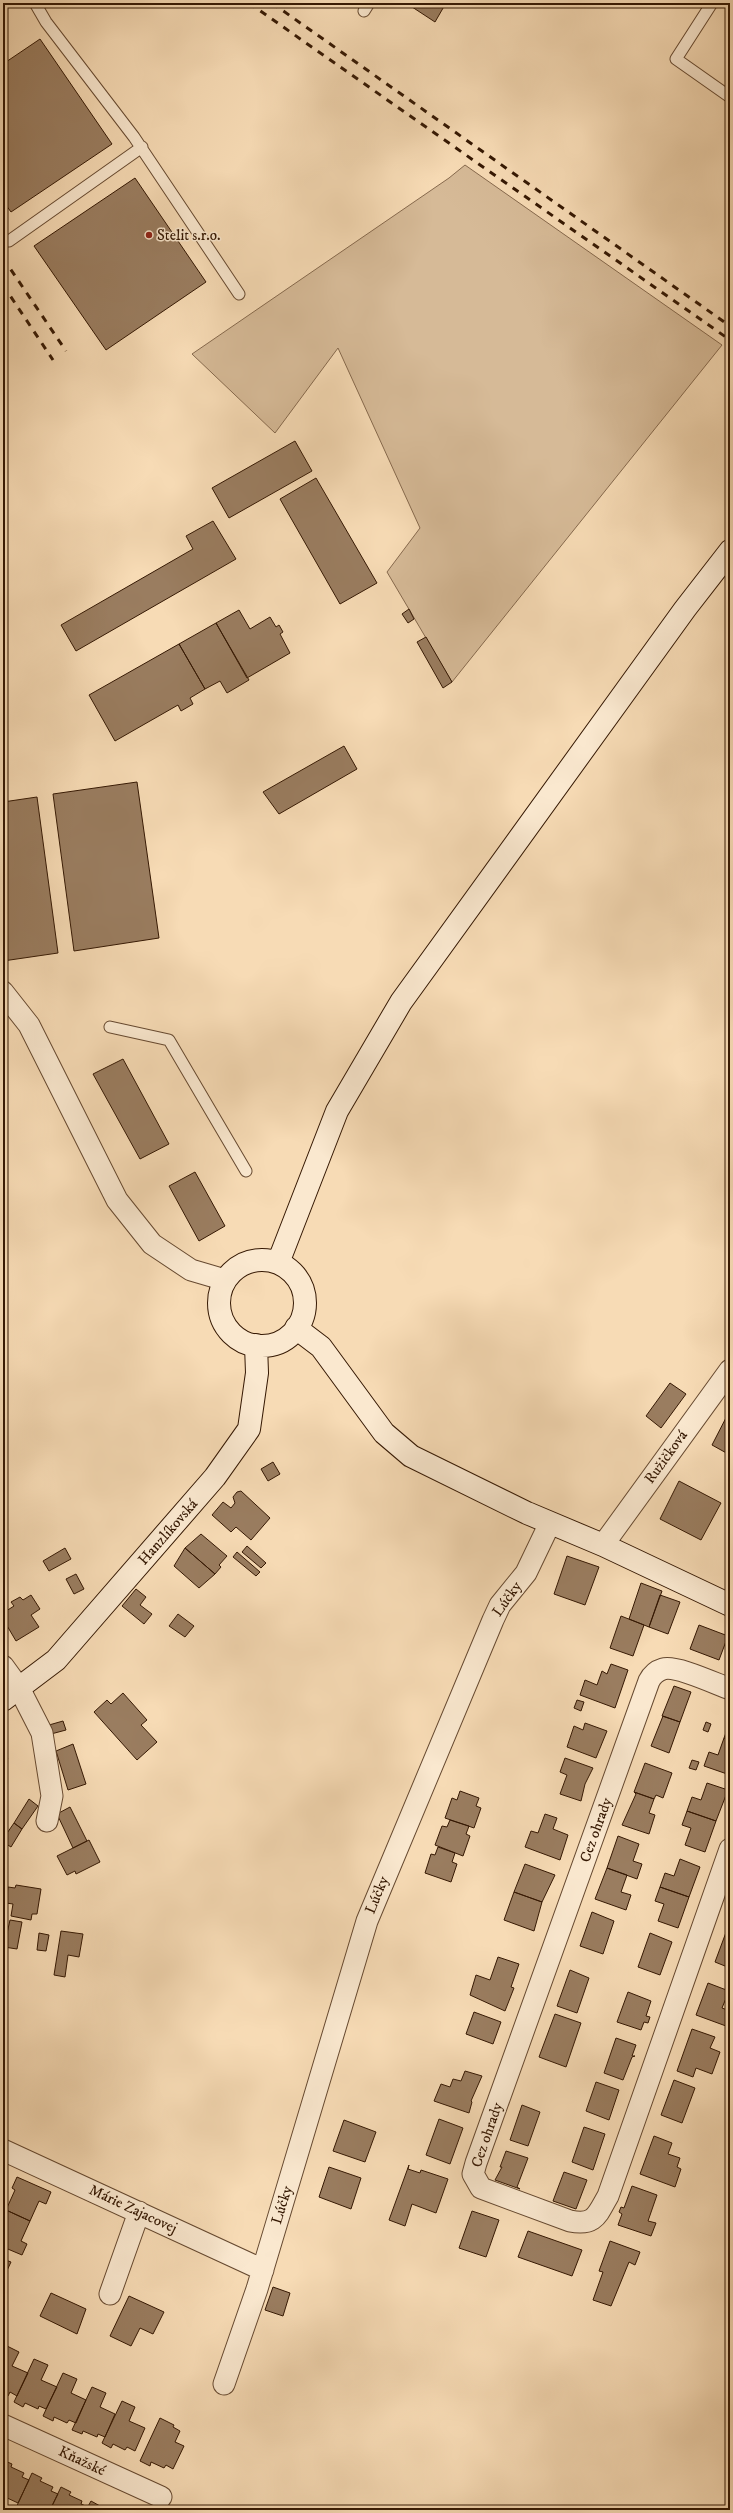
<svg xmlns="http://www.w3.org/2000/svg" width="733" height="2513" font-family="'IM FELL DW Pica',serif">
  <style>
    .green { fill: #d6ba97; stroke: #86694d }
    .building { fill: #9a7d60; stroke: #351803 }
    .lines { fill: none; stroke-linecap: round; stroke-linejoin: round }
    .lane-casing { stroke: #664930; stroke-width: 13 }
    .street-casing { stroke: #664930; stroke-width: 23 }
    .secondary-casing { stroke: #351803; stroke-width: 24 }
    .lane { stroke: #fae8cf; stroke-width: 11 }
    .street { stroke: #fae8cf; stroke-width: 21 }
    .secondary { stroke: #fae8cf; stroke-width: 22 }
    .rail { stroke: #351803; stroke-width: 3; stroke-dasharray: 7 7; stroke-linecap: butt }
    .poi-dot { fill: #8f2418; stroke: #fae8cf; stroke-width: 1.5 }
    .labels { text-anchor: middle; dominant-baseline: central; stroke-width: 3; stroke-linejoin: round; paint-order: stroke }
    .poi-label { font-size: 15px; fill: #351803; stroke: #fae8cf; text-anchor: start }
    .street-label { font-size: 15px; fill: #351803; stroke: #fae8cf }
  </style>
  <rect width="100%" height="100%" fill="#f7dbb5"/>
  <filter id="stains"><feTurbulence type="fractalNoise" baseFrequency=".005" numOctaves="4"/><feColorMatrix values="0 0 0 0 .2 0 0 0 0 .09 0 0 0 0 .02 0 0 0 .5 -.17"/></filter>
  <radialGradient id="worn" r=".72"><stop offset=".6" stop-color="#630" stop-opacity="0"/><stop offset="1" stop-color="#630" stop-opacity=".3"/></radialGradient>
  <!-- green -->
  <path class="green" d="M465 165 722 345 452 682 387 572 420 528 338 348 275 433 192 354 449 178Z"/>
  <!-- building -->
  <path class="building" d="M406 3H446L435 22Z
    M40 39 112 144 11 212 3 201V64Z
    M135 178 206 282 106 350 34 246Z
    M295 441 312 471 229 518 212 488Z
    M316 478 377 583 340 604 280 499Z
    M213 521 236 559 76 651 61 625 193 549 186 536Z
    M409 609 414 619 408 623 402 614Z
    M239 610 250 629 270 617 276 627 279 625 283 632 280 634 290 653 247 678 216 623Z
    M216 623 249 680 227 693 220 681 205 689 179 644Z
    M426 637 452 682 443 688 417 642Z
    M179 644 205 689 190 698 193 704 181 711 178 705 115 741 89 695Z
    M344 746 357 769 279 814 263 792Z
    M137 782 159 938 74 951 53 794Z
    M37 797 58 953 3 961V802Z
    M123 1059 169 1144 140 1159 93 1074Z
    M195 1172 225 1226 199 1241 169 1186Z
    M670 1383 686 1394 661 1428 646 1416Z
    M730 1410V1455L712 1445Z
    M273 1462 280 1474 268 1481 261 1469Z
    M679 1481 721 1503 701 1540 660 1519Z
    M241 1491 270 1518 251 1540 236 1527 231 1532 212 1515 223 1502 231 1508 235 1503 233 1497 237 1492Z
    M201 1534 227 1556 219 1565 221 1567 215 1574 185 1548Z
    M247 1546 266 1563 261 1568 242 1552Z
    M65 1548 71 1559 49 1571 43 1561Z
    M185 1548 215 1574 199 1588 174 1566Z
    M237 1552 260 1572 256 1576 233 1557Z
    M567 1556 599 1567 585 1605 554 1594Z
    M76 1574 84 1589 74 1594 66 1579Z
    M641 1583 662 1591 649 1627 629 1619Z
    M136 1589 146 1597 140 1605 152 1614 144 1624 122 1606Z
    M31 1595 40 1609 31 1615 39 1627 16 1641 6 1624 3 1626V1613L14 1606 11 1602 20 1597 23 1600Z
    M660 1595 680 1602 668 1634 649 1627Z
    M178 1614 194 1626 185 1637 169 1626Z
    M621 1616 644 1625 633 1656 610 1648Z
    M699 1625 728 1636 719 1660 690 1649Z
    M611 1664 628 1670 615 1708 580 1695 585 1680 597 1685 602 1671 607 1674Z
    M674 1686 691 1692 680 1722 662 1716Z
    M123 1693 147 1720 141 1725 157 1742 137 1760 94 1712 107 1700 111 1704Z
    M577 1700 584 1702 581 1711 574 1708Z
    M663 1716 680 1722 669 1753 651 1746Z
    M63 1721 66 1730 51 1734 49 1725Z
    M706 1722 711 1724 708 1732 703 1730Z
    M730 1722V1740L724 1738Z
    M585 1723 607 1731 596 1758 567 1747 574 1726 583 1730Z
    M724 1738 730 1740V1775L704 1766 709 1752 718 1755Z
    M73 1744 86 1784 68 1790 56 1751Z
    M3 1753 8 1759 3 1764Z
    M565 1758 593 1768 585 1784 581 1801 560 1794 567 1775 560 1772Z
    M692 1760 699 1762 696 1770 689 1768Z
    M645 1763 672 1773 663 1798 656 1795 654 1799 634 1792Z
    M707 1783 728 1790 716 1821 687 1811 692 1797 701 1800Z
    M460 1791 479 1798 476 1806 481 1808 474 1828 445 1818 452 1798 457 1800Z
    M634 1792 654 1799 649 1813 655 1815 649 1834 622 1825 636 1794Z
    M29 1799 38 1806 22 1829 14 1823Z
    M70 1807 87 1841 73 1848 57 1814Z
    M687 1811 716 1821 705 1852 685 1845 691 1828 682 1825Z
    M545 1814 557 1818 553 1829 568 1835 560 1860 525 1847 531 1831 538 1833Z
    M450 1820 469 1826 466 1834 470 1836 463 1856 435 1845 442 1826 447 1827Z
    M14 1823 22 1829 11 1847 3 1842V1839Z
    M618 1836 639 1844 633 1861 642 1864 637 1879 607 1868Z
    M89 1840 100 1862 76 1874 75 1871 67 1875 57 1856Z
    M438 1847 455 1853 452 1862 457 1864 451 1882 425 1873 431 1854 435 1855Z
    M680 1859 700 1867 689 1897 660 1887 665 1873 674 1876Z
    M525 1864 555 1875 542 1902 514 1892Z
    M607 1868 627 1875 621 1892 631 1895 626 1910 595 1899Z
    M16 1885 41 1889 37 1914H32L31 1920 11 1916 13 1904 6 1903 8 1887 15 1888Z
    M660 1887 689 1897 678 1928 658 1921 664 1904 655 1901Z
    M514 1892 542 1902 534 1931 504 1920Z
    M592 1912 614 1921 603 1954 580 1946Z
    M10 1920 22 1922 17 1949 4 1947Z
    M728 1927H730V1968L715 1962Z
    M61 1931 83 1934 79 1957 68 1955 65 1977 54 1975Z
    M39 1933 49 1935 46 1951 37 1950Z
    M650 1933 672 1942 660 1975 638 1967Z
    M498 1957 519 1964 511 1987 514 1988 505 2011 470 1995 476 1975 490 1980Z
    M570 1970 589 1978 577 2013 557 2006Z
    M708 1983 729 1991 722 2008 730 2011 726 2026 696 2015Z
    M628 1992 651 2001 646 2016 650 2017 648 2023 644 2022 641 2030 617 2022Z
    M474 2012 501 2022 493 2044 466 2034Z
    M555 2014 581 2023 566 2067 539 2057Z
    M692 2029 715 2037 710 2048 720 2052 712 2074 696 2068 693 2077 677 2071Z
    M616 2038 636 2045 632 2056H635L632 2057 623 2080 604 2073Z
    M465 2071 482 2076 471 2101 472 2102 469 2113 434 2101 441 2084 450 2087 453 2079 461 2081Z
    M674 2080 695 2088 682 2123 661 2115Z
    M596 2082 619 2090 609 2120 586 2111Z
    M522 2105 540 2112 528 2146 510 2140Z
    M439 2119 463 2128 450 2164 426 2155Z
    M344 2120 376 2132 365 2162 333 2151Z
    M584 2127 605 2134 593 2170 572 2162Z
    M654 2136 672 2143 668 2154 680 2158 677 2167 681 2169 675 2187 640 2174Z
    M506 2151 528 2158 517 2187 520 2189 495 2180 502 2167H500Z
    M409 2165 408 2169 420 2173 421 2170 448 2179 436 2213 412 2204 405 2226 389 2220Z
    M329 2167 361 2178 351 2209 319 2197Z
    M564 2172 587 2180 576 2209 553 2201Z
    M17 2177 51 2192 46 2204 39 2201 30 2221 6 2210 15 2190 12 2188Z
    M632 2186 657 2195 648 2221 656 2223 651 2236 618 2225 622 2214 619 2212 621 2207 624 2208Z
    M6 2210 30 2221 21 2241 27 2244 22 2255 3 2247V2217Z
    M472 2211 499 2220 486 2257 459 2248Z
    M528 2231 582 2250 572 2276 518 2257Z
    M610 2241 640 2252 635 2265 629 2262 611 2306 593 2300 603 2272 599 2271Z
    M3 2259 11 2262 3 2279Z
    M3 2283 7 2285 3 2295Z
    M273 2287 290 2293 283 2316 265 2310Z
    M51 2293 86 2309 77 2334 40 2316Z
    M129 2296 164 2312 153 2334 140 2328 131 2346 110 2336Z
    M5 2345 19 2352 12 2366 28 2373 17 2396 10 2392 8 2396 3 2393Z
    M34 2359 48 2365 41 2380 57 2387 46 2409 39 2406 38 2409 25 2403 23 2407 14 2402Z
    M63 2373 77 2379 71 2393 86 2400 76 2423 69 2420 67 2423 54 2417 53 2421 43 2416Z
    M92 2387 106 2393 100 2407 115 2414 105 2437 98 2434 97 2437 83 2431 82 2434 72 2430Z
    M122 2401 135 2407 129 2421 145 2428 135 2451 127 2447 125 2450 113 2444 111 2448 102 2443Z
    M160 2418 174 2425 173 2427 180 2431 175 2442 184 2446 173 2469 166 2465 164 2468 151 2462 150 2466 140 2461Z
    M3 2460 12 2464 11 2467 24 2473 22 2477 29 2480 18 2503 3 2496Z
    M32 2473 42 2478 40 2481 53 2487 51 2491 58 2494 50 2510H15Z
    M61 2487 71 2492 69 2495 82 2501 81 2504 88 2507 86 2510H50Z
    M91 2501 100 2506 98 2509 101 2510H86Z"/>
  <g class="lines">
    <!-- lane casing -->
    <g class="lane-casing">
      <path id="lane" d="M35 3 46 22 134 137 239 294
        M712 3 676 59 730 97
        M364 11 369 3
        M9 241 142 147
        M110 1027 169 1040 246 1171"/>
    </g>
    <!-- street casing -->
    <g class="street-casing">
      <path id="street" d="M3 992 29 1025 117 1200 152 1244 191 1270 225 1280
        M603 1545 730 1370
        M3 1666 19 1688 42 1733 52 1796 47 1821
        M730 1689C716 1684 676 1665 663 1669 656 1671 652 1675 649 1681L476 2163 473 2174 481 2188 570 2221C595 2226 597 2215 608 2196L730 1849
        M3 2150 263 2270
        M110 2294 139 2212
        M224 2384 257 2289 367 1921 493 1620 500 1605 526 1573 550 1523
        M3 2425 161 2497"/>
    </g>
    <!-- secondary casing -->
    <g class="secondary-casing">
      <path id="secondary" d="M219 1303a43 43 0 1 1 86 0a43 43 0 1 1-86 0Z
        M278 1263 337 1111 401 1002 685 609 730 551
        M296 1328 321 1347 384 1433 411 1456 527 1513 603 1545 730 1605
        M3 1700 56 1660 215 1477 249 1429 257 1373 256 1345"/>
    </g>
    <!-- lane -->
    <use href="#lane" class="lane"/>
    <!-- street -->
    <use href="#street" class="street"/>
    <!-- secondary -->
    <use href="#secondary" class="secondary"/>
    <!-- rail -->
    <path class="rail" d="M249 3 730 340
      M272 3 730 326
      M3 258 66 351
      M3 285 53 360"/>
  </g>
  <!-- markers -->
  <circle class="poi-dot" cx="149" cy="235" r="4"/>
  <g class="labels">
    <!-- poi labels -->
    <g class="poi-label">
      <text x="157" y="235">Stelit s.r.o.</text>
    </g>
    <!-- street labels -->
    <g class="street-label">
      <text transform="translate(666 1457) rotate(-54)">Ružičková</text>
      <text transform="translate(168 1532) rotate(-49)">Hanzlíkovská</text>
      <text transform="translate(507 1599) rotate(-55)">Lúčky</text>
      <text transform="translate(596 1830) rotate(-70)">Cez ohrady</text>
      <text transform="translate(377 1895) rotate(-68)">Lúčky</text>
      <text transform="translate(487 2135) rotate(-71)">Cez ohrady</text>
      <text transform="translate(282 2205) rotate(-73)">Lúčky</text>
      <text transform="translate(133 2209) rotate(25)">Márie Zajacovej</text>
      <text transform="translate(82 2461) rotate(25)">Kňažské</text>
    </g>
  </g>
  <!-- margin -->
  <rect width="733" height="2513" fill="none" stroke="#f7dbb5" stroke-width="16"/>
  <rect x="4" y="4" width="725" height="2505" fill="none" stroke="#351803" stroke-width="2"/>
  <rect x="8" y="8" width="717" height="2497" fill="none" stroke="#351803"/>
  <rect width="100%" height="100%" filter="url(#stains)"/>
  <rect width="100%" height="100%" fill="url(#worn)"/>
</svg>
